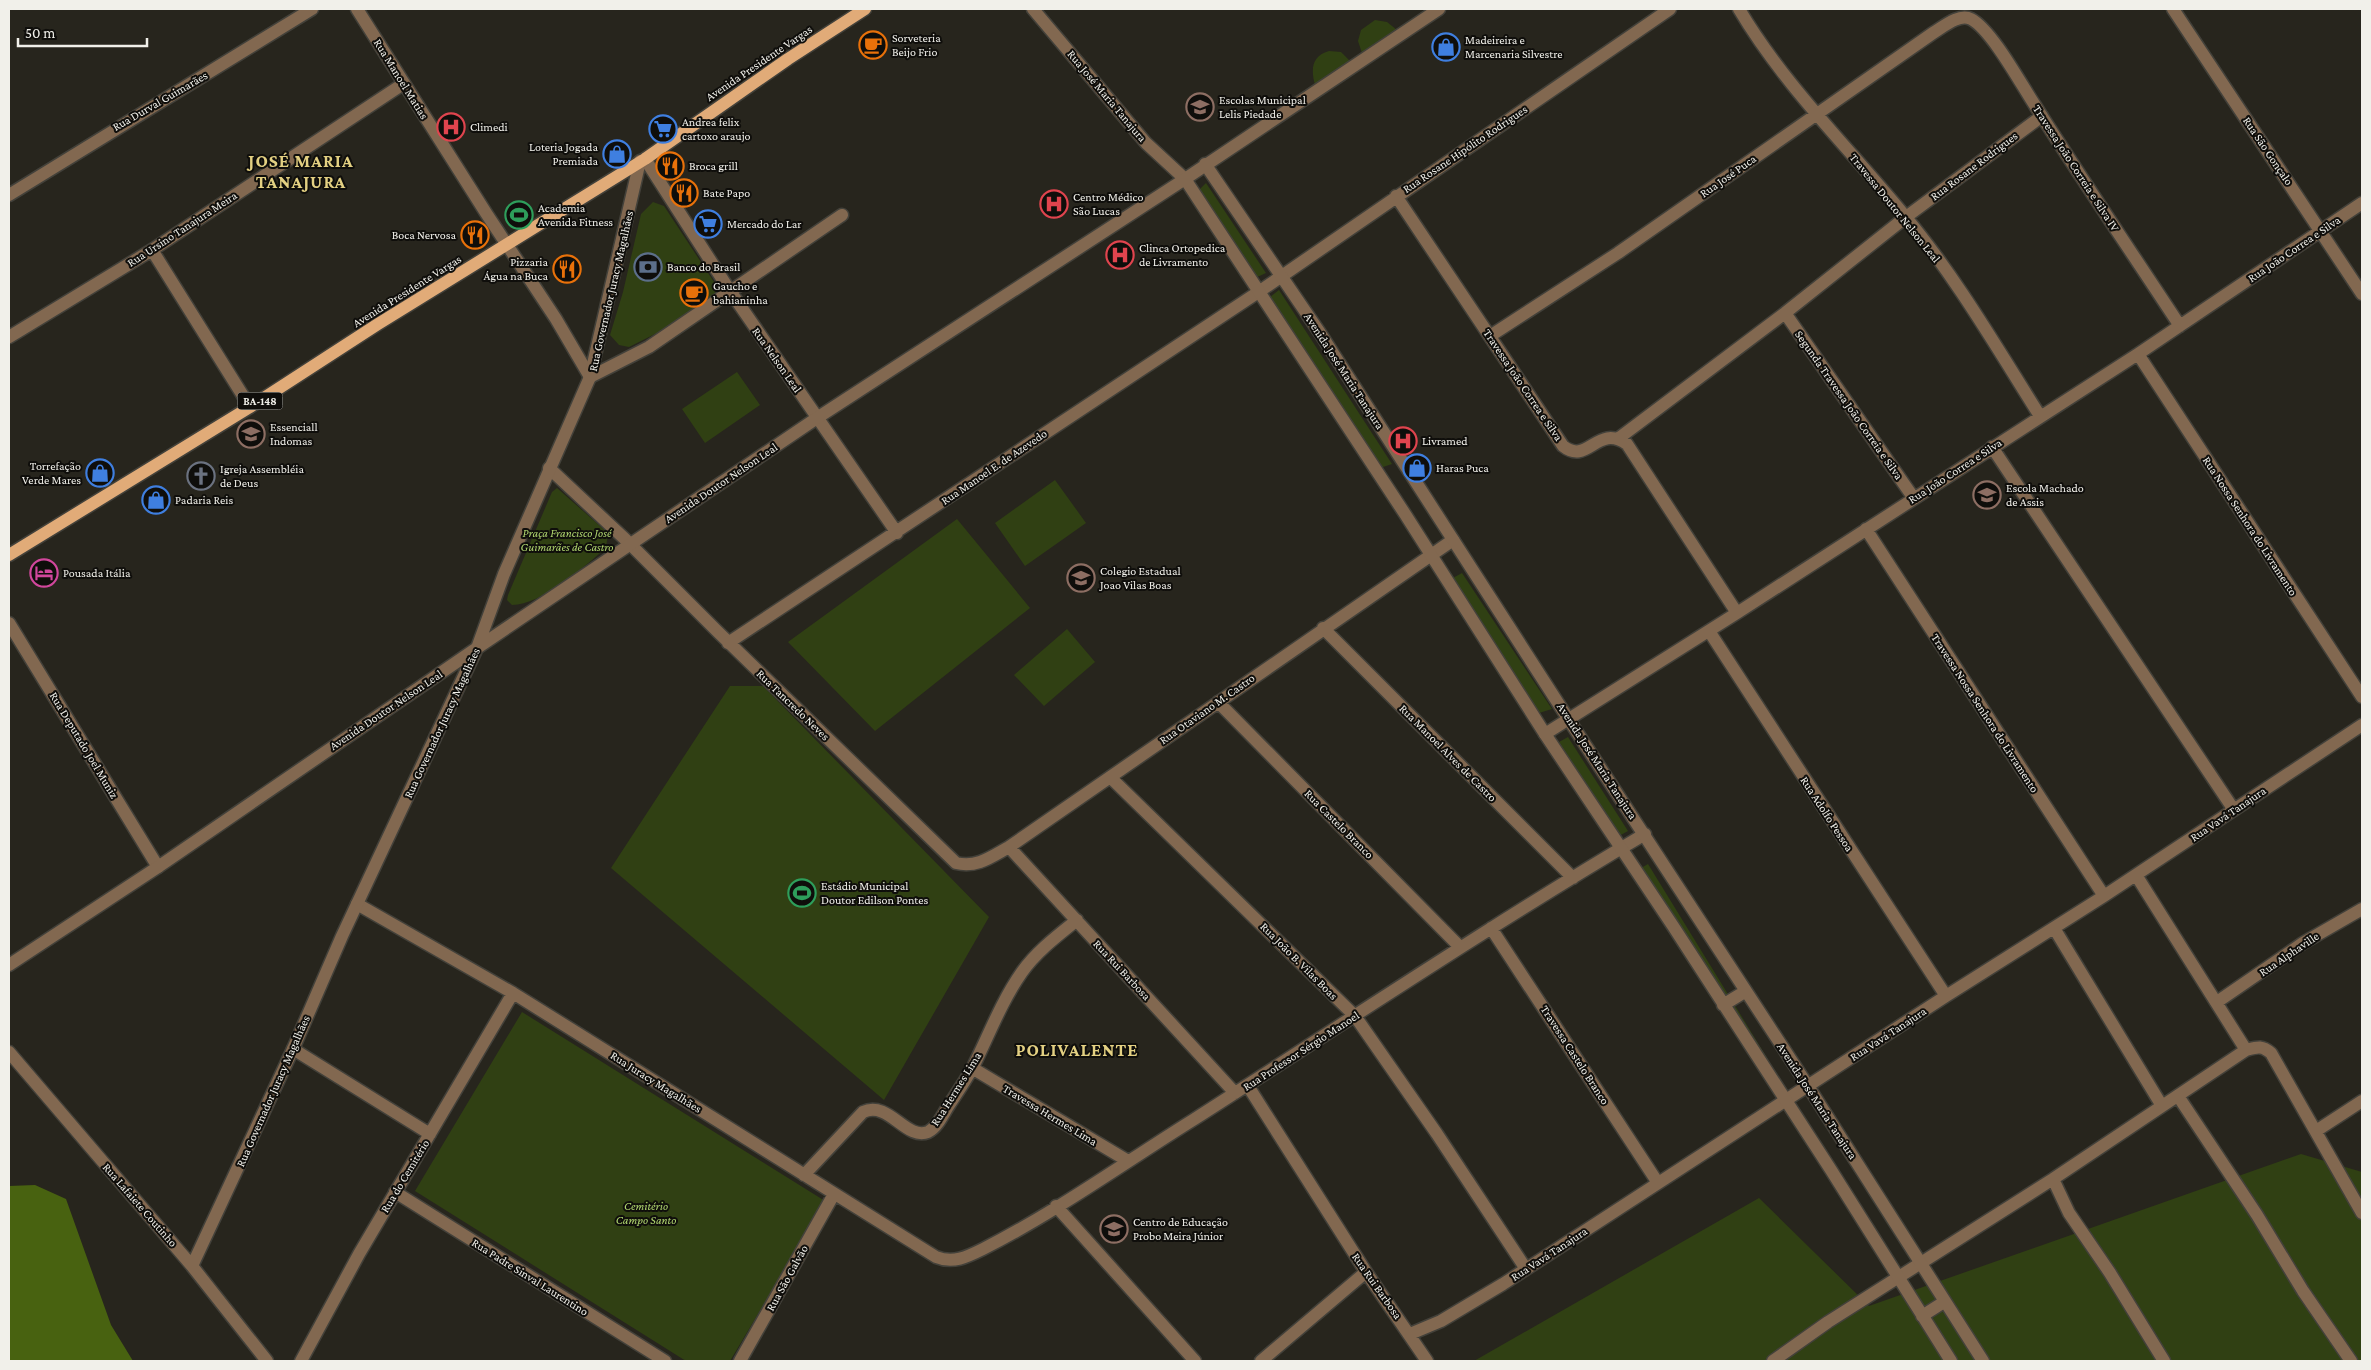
<svg xmlns="http://www.w3.org/2000/svg" width="2371" height="1370" font-family="'Crimson Pro',serif">
  <style>
    .green { fill: #304013 }
    .forest { fill: #486210 }
    .lines { fill: none; stroke-linecap: round; stroke-linejoin: round }
    .minor-casing { stroke: #43413a; stroke-width: 15 }
    .tertiary-casing { stroke: #43413a; stroke-width: 15 }
    .primary-casing { stroke: #43413a; stroke-width: 15 }
    .minor { stroke: #826850; stroke-width: 12 }
    .tertiary { stroke: #826850; stroke-width: 12 }
    .primary { stroke: #e1ab78; stroke-width: 12 }
    .labels { text-anchor: middle; dominant-baseline: central; stroke-width: 4; stroke-linejoin: round; paint-order: stroke }
    .shield { fill: #0f0e0b; stroke: #adaca7; stroke-width: 1 }
    .shield-label { font-size: 11px; font-weight: bold; fill: #f1f0ea }
    .poi-label { font-size: 12px; fill: #f1f0ea; stroke: #0f0e0b; text-anchor: start }
    .street-label { font-size: 12px; fill: #f1f0ea; stroke: #0f0e0b }
    .park-label { font-size: 12px; font-style: italic; fill: #b1d770; stroke: #0f0e0b }
    .district-label { font-size: 18px; font-weight: bold; letter-spacing: 1px; fill: #e3d082; stroke: #0f0e0b }
  </style>
  <rect width="100%" height="100%" fill="#27251d"/>
  <!-- green -->
  <path class="green" d="M1375 20 1387 22 1397 30 1362 53 1358 41 1361 30Z
    M1329 51 1341 52 1350 61 1315 85C1311 70 1311 56 1329 51Z
    M1206 183 1266 273 1255 278 1198 191Z
    M653 202 664 206 718 288 713 296 663 330 629 347 619 345 610 335 623 292 641 214Z
    M1279 290 1392 464 1383 467 1379 472 1270 297Z
    M737 372 760 405 705 443 682 409Z
    M1055 480 1086 523 1025 566 995 523Z
    M557 488 608 533 606 548C585 566 541 605 512 605L507 600 508 595 552 492Z
    M957 519 1030 608 875 731 788 642Z
    M1462 573 1552 709 1539 713 1451 579Z
    M1067 629 1095 662 1044 706 1014 675Z
    M730 686H763L989 917 884 1100 611 868Z
    M1568 737 1628 831 1619 836 1559 742Z
    M1648 864 1769 1061 1763 1064 1641 868Z
    M522 1012 825 1201 730 1361H686L415 1191Z
    M2301 1154 2362 1172V1361H1474L1759 1198 1869 1306Z"/>
  <!-- forest -->
  <path class="forest" d="M35 1185 66 1199 111 1325 133 1361H9V1186Z"/>
  <g class="lines">
    <!-- minor casing -->
    <g class="minor-casing">
      <path id="minor" d="M357 9 486 213 556 319 590 377 649 347 842 215
        M1033 9 1146 143 1185 179
        M1739 9C1784 85 1848 147 1904 215 1956 277 1997 348 2040 416
        M2173 9 2362 294
        M645 159 730 291 897 533
        M9 195 312 9
        M1396 196 1563 446C1588 466 1597 423 1627 444L1737 613
        M152 250 250 407
        M1785 313 1913 497
        M1490 336 1618 253 1933 33C1943 27 1959 13 1971 19 1992 30 2022 86 2036 107 2083 181 2132 253 2180 326
        M9 337 152 250 403 84
        M2138 354 2362 697
        M1619 438 1785 313 1906 217 2042 116
        M1992 447 2234 810
        M549 468 626 540 717 631 956 863C977 868 991 857 1009 847L1453 540
        M1866 529 2104 896
        M9 623 158 867
        M1323 628 1573 878
        M1709 631 1946 996
        M728 643 1260 291 1670 9
        M1218 702 1460 947
        M1545 734 1737 613 2138 354 2362 203
        M1110 777 1355 1016 1437 1134 1526 1269
        M1009 847 1235 1093
        M2136 875 2246 1050
        M357 904 513 993 936 1257C953 1264 967 1257 983 1249 1056 1212 1124 1163 1193 1120 1343 1024 1491 925 1645 834
        M1491 928 1658 1183
        M2054 928 2162 1106
        M2217 1002 2303 943 2362 909
        M293 1049 430 1134
        M972 1068 1128 1161
        M1248 1086 1366 1272 1427 1361
        M2178 1096 2257 1215 2303 1291 2351 1361
        M2316 1131 2362 1101
        M804 1175 863 1112C889 1100 906 1141 928 1132 938 1127 943 1114 949 1105 957 1093 966 1080 973 1067 989 1035 1001 1002 1022 972 1036 952 1057 936 1077 920
        M2053 1179 2069 1213 2110 1273 2164 1361
        M395 1192 665 1361
        M1056 1206 1195 1361
        M1410 1334 1441 1321 1503 1284 1946 996 2104 896 2362 725
        M301 1361 359 1254 513 993
        M740 1361 834 1194
        M1261 1361 1366 1272
        M1773 1361 1828 1322 2053 1179 2246 1050C2257 1047 2262 1045 2271 1053L2362 1213"/>
    </g>
    <!-- tertiary casing -->
    <g class="tertiary-casing">
      <path id="tertiary" d="M1205 164 1320 333 1569 720 1808 1086 1983 1361
        M1185 179 1405 514 1545 734 1673 926 1831 1170 1951 1361
        M9 965 158 867 477 648 817 418 1185 179 1439 9
        M1723 1005 1746 991
        M9 1052 192 1266 267 1361
        M192 1266 293 1049 342 936 477 648 504 574 590 377 640 161
        M1922 1316 1944 1302"/>
    </g>
    <!-- primary casing -->
    <g class="primary-casing">
      <path id="primary" d="M9 555 250 407 378 324 645 159 788 59 865 9"/>
    </g>
    <!-- minor -->
    <use href="#minor" class="minor"/>
    <!-- tertiary -->
    <use href="#tertiary" class="tertiary"/>
    <!-- primary -->
    <use href="#primary" class="primary"/>
  </g>
  <!-- icons -->
  <defs>
    <g id="cafe-ring" transform="scale(1.4375)"><circle r="9.5" fill="#0f0e0b" stroke="#e8710a" stroke-width="1.5"/><path d="M-5.5-4.5H6V0H3Q3 3.5 0 3.5H-2.5Q-5.5 3.5-5.5 0ZM3-3.2v2h1.7v-2ZM-6 4.5H4V6H-6Z" fill="#e8710a"/></g>
    <g id="shop-ring" transform="scale(1.4375)"><circle r="9.5" fill="#0f0e0b" stroke="#3f7fe0" stroke-width="1.5"/><path d="M-5-2.5h2.3a2.7 3.5 0 0 1 5.4 0H5L5.5 6h-11ZM-1.5-2.5h3a1.5 2.3 0 0 0-3 0Z" fill="#3f7fe0"/></g>
    <g id="school-ring" transform="scale(1.4375)"><circle r="9.5" fill="#0f0e0b" stroke="#8d6e63" stroke-width="1.5"/><path d="M0-5L7-2L0 1L-7-2ZM-4 1L0 2.5L4 1V4Q0 6-4 4Z" fill="#8d6e63"/></g>
    <g id="hospital-ring" transform="scale(1.4375)"><circle r="9.5" fill="#0f0e0b" stroke="#e0444e" stroke-width="1.5"/><path d="M-5-5h3v3.5h4V-5h3V5h-3V1.5h-4V5h-3Z" fill="#e0444e"/></g>
    <g id="supermarket-ring" transform="scale(1.4375)"><circle r="9.5" fill="#0f0e0b" stroke="#3f7fe0" stroke-width="1.5"/><path d="M-6-5.5h2.5l.6 2H6L4.5 2H-2.5L-4.4-4H-6ZM-1.5 3.2a1.3 1.3 0 1 0 .1 0ZM3 3.2a1.3 1.3 0 1 0 .1 0Z" fill="#3f7fe0"/></g>
    <g id="restaurant-ring" transform="scale(1.4375)"><circle r="9.5" fill="#0f0e0b" stroke="#e8710a" stroke-width="1.5"/><path d="M-5-6h1v4h1v-4h1v4h1v-4h1v5L-1.5 .5V6h-2V.5L-5-1ZM5-6V6H3V1.5H1.5Q1.5-4 5-6Z" fill="#e8710a"/></g>
    <g id="stadium-ring" transform="scale(1.4375)"><circle r="9.5" fill="#0f0e0b" stroke="#2e9e5b" stroke-width="1.5"/><path d="M0-5a6.5 5 0 1 0 0 10a6.5 5 0 1 0 0-10ZM-3.5-1.8h7v3.6h-7Z" fill="#2e9e5b"/></g>
    <g id="bank-ring" transform="scale(1.4375)"><circle r="9.5" fill="#0f0e0b" stroke="#5c6f8a" stroke-width="1.5"/><path d="M-6-4H6V4H-6ZM0-2.3a2.3 2.3 0 1 0 0 4.6a2.3 2.3 0 1 0 0-4.6Z" fill="#5c6f8a"/></g>
    <g id="church-ring" transform="scale(1.4375)"><circle r="9.5" fill="#0f0e0b" stroke="#6b7280" stroke-width="1.5"/><path d="M-1.2-6h2.4v3.5h3.3v2.4h-3.3V6h-2.4V-.1h-3.3v-2.4h3.3Z" fill="#6b7280"/></g>
    <g id="hotel-ring" transform="scale(1.4375)"><circle r="9.5" fill="#0f0e0b" stroke="#d1479c" stroke-width="1.5"/><path d="M-6-4.5h1.5V1H6V5H4.5V3h-9V5H-6ZM-4 0a1.8 1.8 0 1 1 3.6 0ZM.5 0V-2.5h3Q6-2.5 6 0Z" fill="#d1479c"/></g>
  </defs>
  <g fill-rule="evenodd">
    <use href="#cafe-ring" x="873" y="45"/>
    <use href="#shop-ring" x="1446" y="47"/>
    <use href="#school-ring" x="1200" y="107"/>
    <use href="#hospital-ring" x="451" y="127"/>
    <use href="#supermarket-ring" x="663" y="129"/>
    <use href="#shop-ring" x="617" y="154"/>
    <use href="#restaurant-ring" x="670" y="166"/>
    <use href="#restaurant-ring" x="684" y="193"/>
    <use href="#hospital-ring" x="1054" y="204"/>
    <use href="#stadium-ring" x="519" y="215"/>
    <use href="#supermarket-ring" x="708" y="224"/>
    <use href="#restaurant-ring" x="475" y="235"/>
    <use href="#hospital-ring" x="1120" y="255"/>
    <use href="#bank-ring" x="648" y="267"/>
    <use href="#restaurant-ring" x="567" y="269"/>
    <use href="#cafe-ring" x="694" y="293"/>
    <use href="#school-ring" x="251" y="434"/>
    <use href="#hospital-ring" x="1403" y="441"/>
    <use href="#shop-ring" x="1417" y="468"/>
    <use href="#shop-ring" x="100" y="473"/>
    <use href="#church-ring" x="201" y="476"/>
    <use href="#school-ring" x="1987" y="495"/>
    <use href="#shop-ring" x="156" y="500"/>
    <use href="#hotel-ring" x="44" y="573"/>
    <use href="#school-ring" x="1081" y="578"/>
    <use href="#stadium-ring" x="802" y="893"/>
    <use href="#school-ring" x="1114" y="1229"/>
  </g>
  <g class="labels">
    <!-- shield labels -->
    <rect class="shield" x="237.5" y="392.5" width="45" height="17" rx="4"/>
    <g class="shield-label">
      <text x="260" y="401">BA-148</text>
    </g>
    <!-- poi labels -->
    <g class="poi-label">
      <text x="892" y="38">Sorveteria<tspan x="892" dy="14">Beijo Frio</tspan></text>
      <text x="1465" y="40">Madeireira e<tspan x="1465" dy="14">Marcenaria Silvestre</tspan></text>
      <text x="1219" y="100">Escolas Municipal<tspan x="1219" dy="14">Lelis Piedade</tspan></text>
      <text x="682" y="122">Andrea felix<tspan x="682" dy="14">cartoxo araujo</tspan></text>
      <text x="470" y="127">Climedi</text>
      <text x="598" y="147" text-anchor="end">Loteria Jogada<tspan x="598" dy="14">Premiada</tspan></text>
      <text x="689" y="166">Broca grill</text>
      <text x="703" y="193">Bate Papo</text>
      <text x="1073" y="197">Centro Médico<tspan x="1073" dy="14">São Lucas</tspan></text>
      <text x="538" y="208">Academia<tspan x="538" dy="14">Avenida Fitness</tspan></text>
      <text x="727" y="224">Mercado do Lar</text>
      <text x="456" y="235" text-anchor="end">Boca Nervosa</text>
      <text x="1139" y="248">Clinca Ortopedica<tspan x="1139" dy="14">de Livramento</tspan></text>
      <text x="548" y="262" text-anchor="end">Pizzaria<tspan x="548" dy="14">Água na Buca</tspan></text>
      <text x="667" y="267">Banco do Brasil</text>
      <text x="713" y="286">Gaucho e<tspan x="713" dy="14">bahianinha</tspan></text>
      <text x="270" y="427">Essenciall<tspan x="270" dy="14">Indomas</tspan></text>
      <text x="1422" y="441">Livramed</text>
      <text x="81" y="466" text-anchor="end">Torrefação<tspan x="81" dy="14">Verde Mares</tspan></text>
      <text x="1436" y="468">Haras Puca</text>
      <text x="220" y="469">Igreja Assembléia<tspan x="220" dy="14">de Deus</tspan></text>
      <text x="2006" y="488">Escola Machado<tspan x="2006" dy="14">de Assis</tspan></text>
      <text x="175" y="500">Padaria Reis</text>
      <text x="1100" y="571">Colegio Estadual<tspan x="1100" dy="14">Joao Vilas Boas</tspan></text>
      <text x="63" y="573">Pousada Itália</text>
      <text x="821" y="886">Estádio Municipal<tspan x="821" dy="14">Doutor Edilson Pontes</tspan></text>
      <text x="1133" y="1222">Centro de Educação<tspan x="1133" dy="14">Probo Meira Júnior</tspan></text>
    </g>
    <!-- street labels -->
    <g class="street-label">
      <text transform="translate(759 63) rotate(-34)">Avenida Presidente Vargas</text>
      <text transform="translate(401 79) rotate(58)">Rua Manoel Matias</text>
      <text transform="translate(1107 96) rotate(50)">Rua José Maria Tanajura</text>
      <text transform="translate(160 101) rotate(-30)">Rua Durval Guimarães</text>
      <text transform="translate(1465 149) rotate(-34)">Rua Rosane Hipólito Rodrigues</text>
      <text transform="translate(2268 151) rotate(56)">Rua São Gonçalo</text>
      <text transform="translate(1974 166) rotate(-37)">Rua Rosane Rodrigues</text>
      <text transform="translate(2076 168) rotate(57)">Travessa João Correia e Silva IV</text>
      <text transform="translate(1728 176) rotate(-35)">Rua José Puca</text>
      <text transform="translate(1895 208) rotate(51)">Travessa Doutor Nelson Leal</text>
      <text transform="translate(182 229) rotate(-33)">Rua Ursino Tanajura Meira</text>
      <text transform="translate(2294 249) rotate(-34)">Rua João Correa e Silva</text>
      <text transform="translate(407 291) rotate(-32)">Avenida Presidente Vargas</text>
      <text transform="translate(611 291) rotate(-77)">Rua Governador Juracy Magalhães</text>
      <text transform="translate(777 360) rotate(55)">Rua Nelson Leal</text>
      <text transform="translate(1344 371) rotate(57)">Avenida José Maria Tanajura</text>
      <text transform="translate(1523 385) rotate(56)">Travessa João Correa e Silva</text>
      <text transform="translate(1849 405) rotate(55)">Segunda Travessa João Correia e Silva</text>
      <text transform="translate(994 467) rotate(-34)">Rua Manoel E. de Azevedo</text>
      <text transform="translate(1955 471) rotate(-33)">Rua João Correa e Silva</text>
      <text transform="translate(721 483) rotate(-34)">Avenida Doutor Nelson Leal</text>
      <text transform="translate(2250 526) rotate(57)">Rua Nossa Senhora do Livramento</text>
      <text transform="translate(793 705) rotate(44)">Rua Tancredo Neves</text>
      <text transform="translate(1207 709) rotate(-35)">Rua Otaviano M. Castro</text>
      <text transform="translate(386 710) rotate(-34)">Avenida Doutor Nelson Leal</text>
      <text transform="translate(1985 713) rotate(57)">Travessa Nossa Senhora do Livramento</text>
      <text transform="translate(442 723) rotate(-65)">Rua Governador Juracy Magalhães</text>
      <text transform="translate(84 745) rotate(59)">Rua Deputado Joel Muniz</text>
      <text transform="translate(1448 753) rotate(45)">Rua Manoel Alves de Castro</text>
      <text transform="translate(1597 761) rotate(57)">Avenida José Maria Tanajura</text>
      <text transform="translate(1827 814) rotate(57)">Rua Adolfo Pessoa</text>
      <text transform="translate(2228 814) rotate(-34)">Rua Vavá Tanajura</text>
      <text transform="translate(1339 824) rotate(45)">Rua Castelo Branco</text>
      <text transform="translate(2289 954) rotate(-34)">Rua Alphaville</text>
      <text transform="translate(1299 961) rotate(45)">Rua João B. Vilas Boas</text>
      <text transform="translate(1122 970) rotate(47)">Rua Rui Barbosa</text>
      <text transform="translate(1888 1034) rotate(-33)">Rua Vavá Tanajura</text>
      <text transform="translate(1301 1051) rotate(-33)">Rua Professor Sérgio Manoel</text>
      <text transform="translate(1575 1055) rotate(57)">Travessa Castelo Branco</text>
      <text transform="translate(656 1082) rotate(32)">Rua Juracy Magalhães</text>
      <text transform="translate(956 1089) rotate(-58)">Rua Hermes Lima</text>
      <text transform="translate(273 1091) rotate(-66)">Rua Governador Juracy Magalhães</text>
      <text transform="translate(1817 1101) rotate(57)">Avenida José Maria Tanajura</text>
      <text transform="translate(1050 1115) rotate(31)">Travessa Hermes Lima</text>
      <text transform="translate(405 1176) rotate(-59)">Rua do Cemitério</text>
      <text transform="translate(140 1205) rotate(49)">Rua Lafaiete Coutinho</text>
      <text transform="translate(1549 1254) rotate(-33)">Rua Vavá Tanajura</text>
      <text transform="translate(530 1277) rotate(32)">Rua Padre Sinval Laurentino</text>
      <text transform="translate(787 1278) rotate(-61)">Rua São Galvão</text>
      <text transform="translate(1377 1286) rotate(55)">Rua Rui Barbosa</text>
    </g>
    <!-- park labels -->
    <g class="park-label">
      <text x="567" y="533">Praça Francisco José<tspan x="567" dy="14">Guimarães de Castro</tspan></text>
      <text x="646" y="1206">Cemitério<tspan x="646" dy="14">Campo Santo</tspan></text>
    </g>
    <!-- district labels -->
    <g class="district-label">
      <text x="301" y="161">JOSÉ MARIA<tspan x="301" dy="21">TANAJURA</tspan></text>
      <text x="1077" y="1050">POLIVALENTE</text>
    </g>
  </g>
  <!-- border -->
  <rect width="2371" height="1370" fill="none" stroke="#f1f0ea" stroke-width="20"/>
  <!-- scale -->
  <path d="M18 38v8h129v-8" fill="none" stroke="#f1f0ea" stroke-width="2.5"/>
  <text x="25" y="38" font-size="15" fill="#f1f0ea" stroke="#0f0e0b" stroke-width="4" paint-order="stroke">50 m</text>
</svg>
